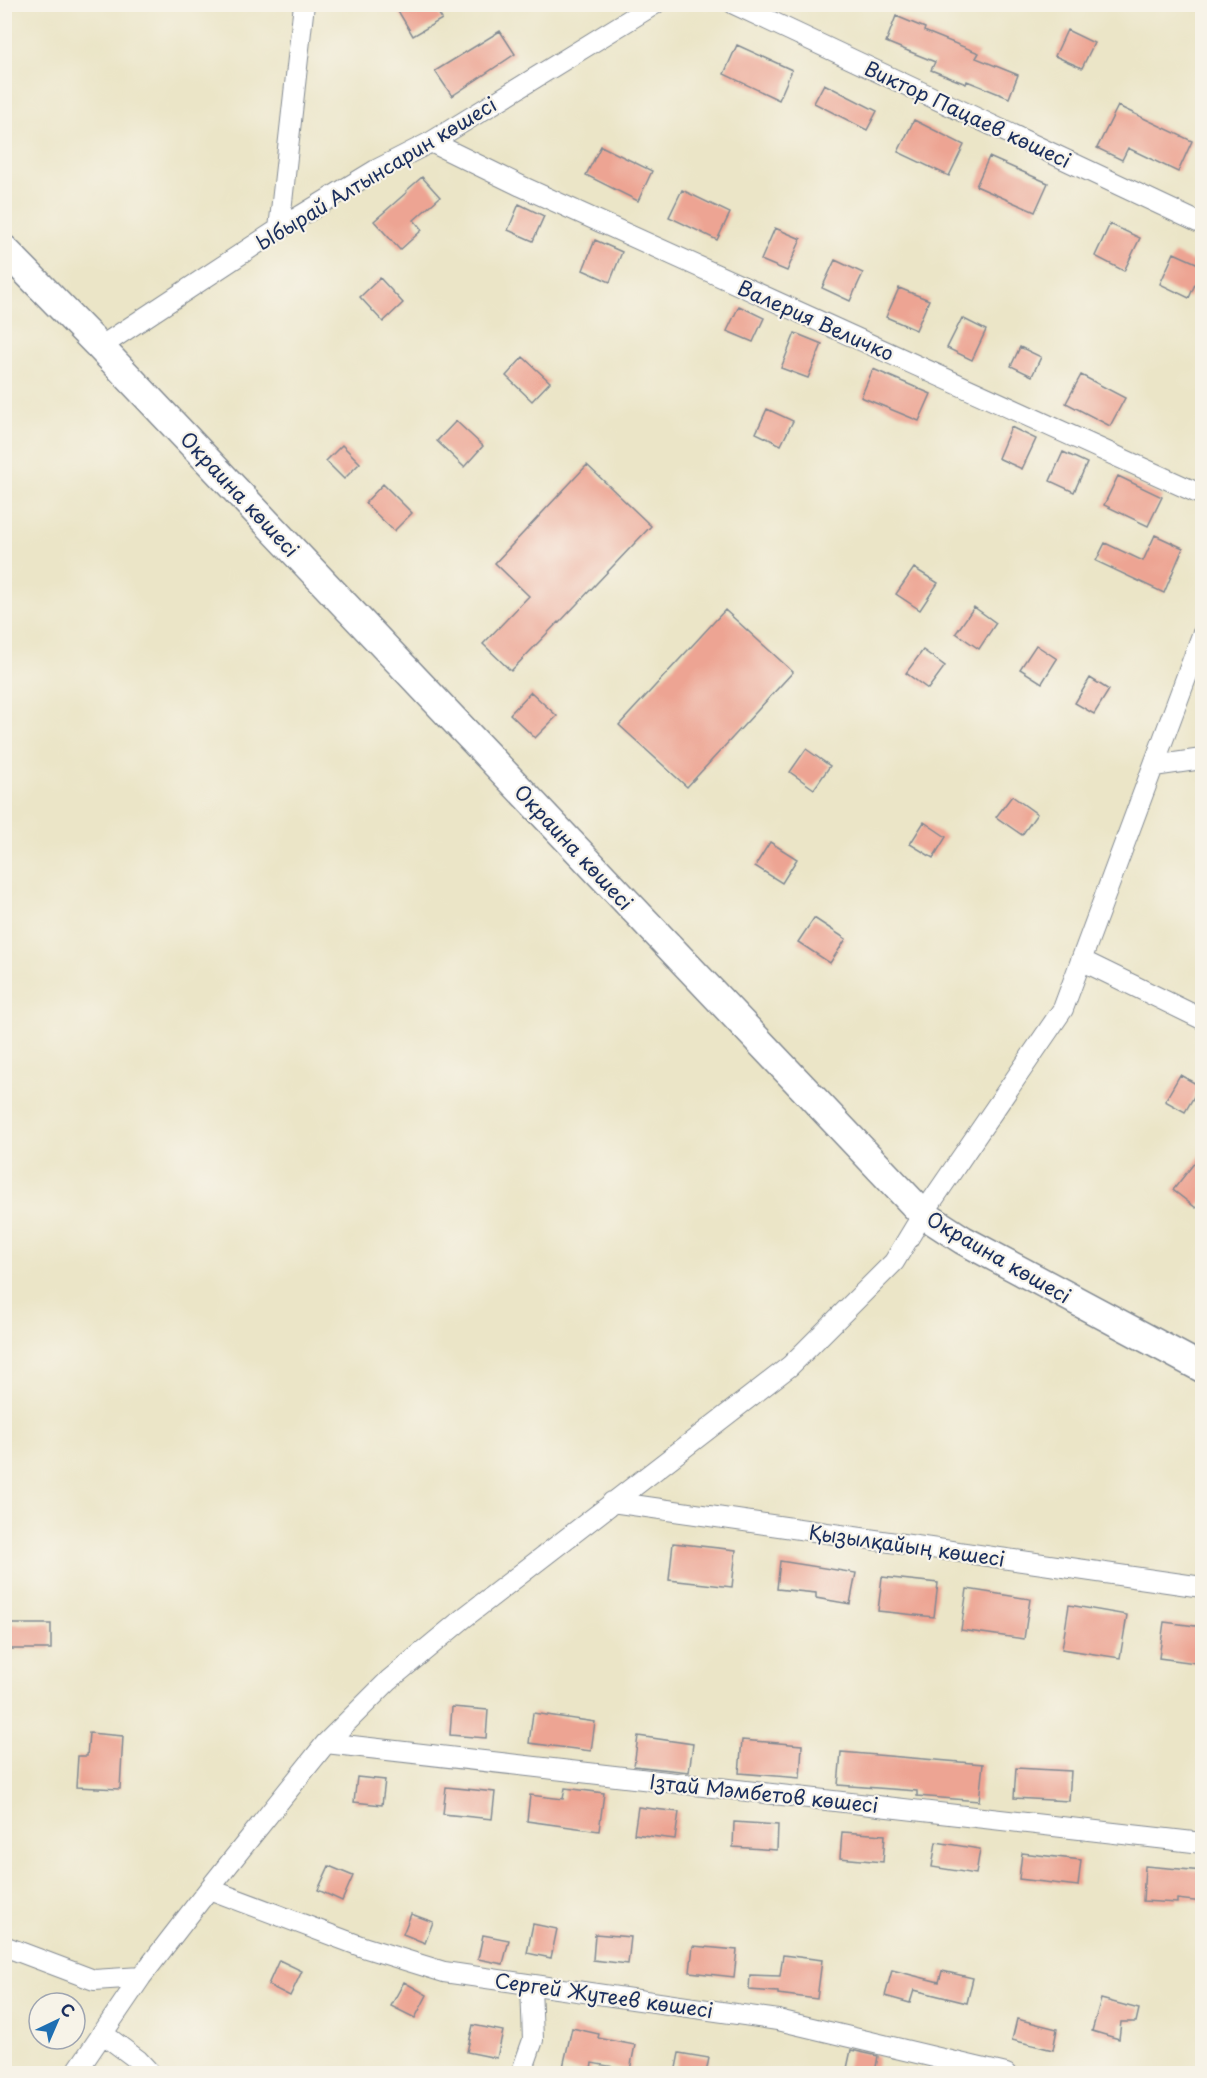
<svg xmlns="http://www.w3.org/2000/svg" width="1207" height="2078" font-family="'Playpen Sans',sans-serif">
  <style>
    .building { fill: #eda493 }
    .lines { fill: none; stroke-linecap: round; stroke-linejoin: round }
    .street-casing { stroke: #838a92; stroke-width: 22 }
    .secondary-casing { stroke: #838a92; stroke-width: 31 }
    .street { stroke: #fff; stroke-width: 20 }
    .secondary { stroke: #fff; stroke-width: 28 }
    .labels { text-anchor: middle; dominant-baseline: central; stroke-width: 4.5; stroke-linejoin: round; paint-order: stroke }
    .street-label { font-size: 20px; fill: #1b2f5e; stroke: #f7f3e8 }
  </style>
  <rect width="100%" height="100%" fill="#f7f3e8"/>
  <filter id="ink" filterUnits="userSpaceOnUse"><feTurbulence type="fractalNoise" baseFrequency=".0167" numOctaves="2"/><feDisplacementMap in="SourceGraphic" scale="12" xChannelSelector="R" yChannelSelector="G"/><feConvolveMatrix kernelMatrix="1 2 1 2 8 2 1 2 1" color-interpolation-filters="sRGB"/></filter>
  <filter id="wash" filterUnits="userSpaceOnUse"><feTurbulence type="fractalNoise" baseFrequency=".008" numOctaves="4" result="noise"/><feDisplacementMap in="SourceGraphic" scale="24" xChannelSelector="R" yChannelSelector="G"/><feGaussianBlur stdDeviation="1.35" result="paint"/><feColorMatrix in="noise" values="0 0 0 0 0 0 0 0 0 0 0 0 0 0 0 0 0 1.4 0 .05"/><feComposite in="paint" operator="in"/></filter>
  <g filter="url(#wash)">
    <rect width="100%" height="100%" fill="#ebe5c7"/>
    <g id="blocks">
      <!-- building -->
      <path class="building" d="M394 4H433L442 19 413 36Z
        M896 16 925 28 924 31 979 53 976 58 1018 75 1009 98 967 81 966 84 931 70 935 62 886 42Z
        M1067 30 1094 43 1082 68 1055 56Z
        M500 31 515 54 452 96 435 71Z
        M737 45 792 70 779 100 724 74Z
        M824 84 877 111 867 130 814 103Z
        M1118 106 1192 141 1178 172 1128 148 1122 160 1097 148Z
        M914 120 964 145 949 176 898 152Z
        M601 146 652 171 638 201 586 175Z
        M989 157 1048 183 1035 212 976 186Z
        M422 177 440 197 414 220 422 230 400 250 374 221 407 192 406 191Z
        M682 190 730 213 717 240 669 217Z
        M519 204 544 216 533 241 508 230Z
        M1110 224 1140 238 1124 271 1095 256Z
        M775 228 801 239 787 271 761 260Z
        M595 240 622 252 610 282 583 270Z
        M1174 253 1203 266 1189 298 1160 284Z
        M835 260 863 273 850 301 822 288Z
        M380 278 403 303 383 322 360 297Z
        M899 288 929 300 916 330 886 317Z
        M739 306 764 318 753 342 727 331Z
        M962 318 986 330 972 360 947 348Z
        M795 333 822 344 808 378 781 368Z
        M1020 347 1041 357 1032 376 1011 366Z
        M523 357 550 382 532 401 506 376Z
        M873 369 931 394 919 421 861 397Z
        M1081 375 1125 398 1110 426 1066 403Z
        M767 409 793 421 781 445 756 433Z
        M456 421 483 446 464 467 437 441Z
        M1011 427 1036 439 1022 469 998 458Z
        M342 445 360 463 344 479 326 461Z
        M1063 452 1087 463 1074 492 1050 481Z
        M587 465 651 526 559 623 558 622 511 671 483 644 529 596 495 563Z
        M1118 476 1162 497 1148 526 1104 505Z
        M383 484 412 513 394 531 365 503Z
        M1155 535 1183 548 1164 593 1096 561 1105 543 1143 561Z
        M914 568 938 583 920 610 896 594Z
        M974 607 996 623 979 649 956 633Z
        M725 610 793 672 687 787 619 725Z
        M1036 645 1057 659 1042 683 1020 669Z
        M923 650 945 666 928 689 906 673Z
        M1090 678 1109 690 1094 714 1075 703Z
        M531 692 557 716 535 738 510 714Z
        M806 749 830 766 814 789 790 772Z
        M1012 796 1037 814 1022 835 996 817Z
        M924 822 946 837 933 858 910 844Z
        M770 842 797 859 782 883 755 866Z
        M814 918 846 939 830 963 798 942Z
        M1180 1075 1200 1086 1185 1112 1165 1101Z
        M1203 1152V1199L1196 1208 1173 1190Z
        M673 1543 736 1550 732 1587 669 1580Z
        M780 1561 856 1573 850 1604 816 1598V1593L777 1589Z
        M882 1577 938 1583 934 1617 878 1611Z
        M967 1589 1030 1599 1024 1639 961 1630Z
        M1069 1605 1127 1615 1120 1658 1062 1649Z
        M1164 1622 1203 1627V1664L1159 1658Z
        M4 1624H51V1649H4Z
        M452 1707 488 1710 486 1738 450 1735Z
        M533 1713 595 1722 591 1751 529 1743Z
        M89 1733 123 1736 120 1789 76 1787 78 1756H87Z
        M638 1736 693 1744 689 1772 634 1766Z
        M742 1740 802 1745 800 1778 739 1773Z
        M841 1752 983 1764 979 1801 917 1796V1791L838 1785Z
        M1016 1768 1071 1771 1069 1801 1014 1798Z
        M357 1777 385 1780 382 1805 354 1802Z
        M446 1787 495 1792 492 1819 443 1814Z
        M565 1788 604 1793 599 1831 527 1821 530 1795 563 1799Z
        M638 1807 679 1812 675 1839 634 1834Z
        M734 1822 778 1825 777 1850 733 1847Z
        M842 1832 885 1835 883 1862 840 1858Z
        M936 1842 980 1849 976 1874 932 1867Z
        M1022 1853 1081 1860 1078 1886 1019 1879Z
        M329 1866 353 1876 342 1901 318 1890Z
        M1145 1866 1203 1871V1902L1177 1899V1903L1143 1901Z
        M411 1914 433 1922 425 1943 403 1934Z
        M533 1924 557 1929 551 1958 527 1953Z
        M595 1934 631 1937 628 1964 593 1960Z
        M483 1935 509 1940 503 1964 478 1959Z
        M693 1946 737 1950 734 1977 690 1972Z
        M783 1955 822 1960 817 1999 778 1994V1992L749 1990 750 1975 780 1976Z
        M279 1960 302 1971 290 1996 268 1985Z
        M892 1970 939 1982 942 1971 973 1978 967 2003 914 1990 910 2003 885 1996Z
        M404 1982 427 1995 415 2018 391 2006Z
        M1101 1999 1139 2009 1136 2022H1121L1119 2039 1092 2031Z
        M1017 2019 1057 2029 1053 2050 1012 2040Z
        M473 2025 503 2031 497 2058 467 2052Z
        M572 2028 599 2034 598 2038 635 2045 630 2070 592 2063 590 2073 563 2067Z
        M851 2050 878 2056 875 2073H846Z
        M679 2053 709 2058 706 2073H675Z"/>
    </g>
  </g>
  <g filter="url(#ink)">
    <use href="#blocks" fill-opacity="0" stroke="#838a92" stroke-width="1.5"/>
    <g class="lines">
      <!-- street casing -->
      <g class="street-casing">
        <path id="street" d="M734 4 1202 224
          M431 142 521 186 1202 495
          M279 229 304 4
          M100 347 279 229 376 170 431 142 655 4
          M1154 766 1202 759
          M1081 960 1202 1019
          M612 1502 1202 1587
          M326 1743 1202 1843
          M209 1889 363 1947 444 1972 778 2020 1006 2074
          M4 1946 94 1980 141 1977
          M102 2033 138 2060 151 2074
          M75 2074 141 1977 209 1889 326 1743 389 1680 465 1617 790 1366 894 1262 923 1214 1063 1009 1202 635
          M521 2074 533 2040 531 1985"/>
      </g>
      <!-- secondary casing -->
      <g class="secondary-casing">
        <path id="secondary" d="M4 249 100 347 923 1214 963 1240 1202 1368"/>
      </g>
      <!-- street -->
      <use href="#street" class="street"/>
      <!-- secondary -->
      <use href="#secondary" class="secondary"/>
    </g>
  </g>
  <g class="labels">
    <!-- street labels -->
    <g class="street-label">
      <text transform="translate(968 114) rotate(25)">Виктор Пацаев көшесі</text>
      <text transform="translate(376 173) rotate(-31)">Ыбырай Алтынсарин көшесі</text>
      <text transform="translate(816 320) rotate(24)">Валерия Величко</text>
      <text transform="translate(240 494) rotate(47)">Окраина көшесі</text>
      <text transform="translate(574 847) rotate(47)">Окраина көшесі</text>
      <text transform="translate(999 1257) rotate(30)">Окраина көшесі</text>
      <text transform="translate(907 1545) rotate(8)">Қызылқайың көшесі</text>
      <text transform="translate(764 1793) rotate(6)">Ізтай Мәмбетов көшесі</text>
      <text transform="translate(604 1995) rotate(8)">Сергей Жутеев көшесі</text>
    </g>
  </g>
  <!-- margin -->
  <rect width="1207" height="2078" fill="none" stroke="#f7f3e8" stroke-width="24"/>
  <!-- north arrow -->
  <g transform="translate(57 2021) rotate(44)"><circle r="28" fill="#f7f3e8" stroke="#9fa5b1" stroke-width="1.5"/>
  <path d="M0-4.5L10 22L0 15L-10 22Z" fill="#1f6fb2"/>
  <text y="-9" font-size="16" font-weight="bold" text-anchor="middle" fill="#1b2f5e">С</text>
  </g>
</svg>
